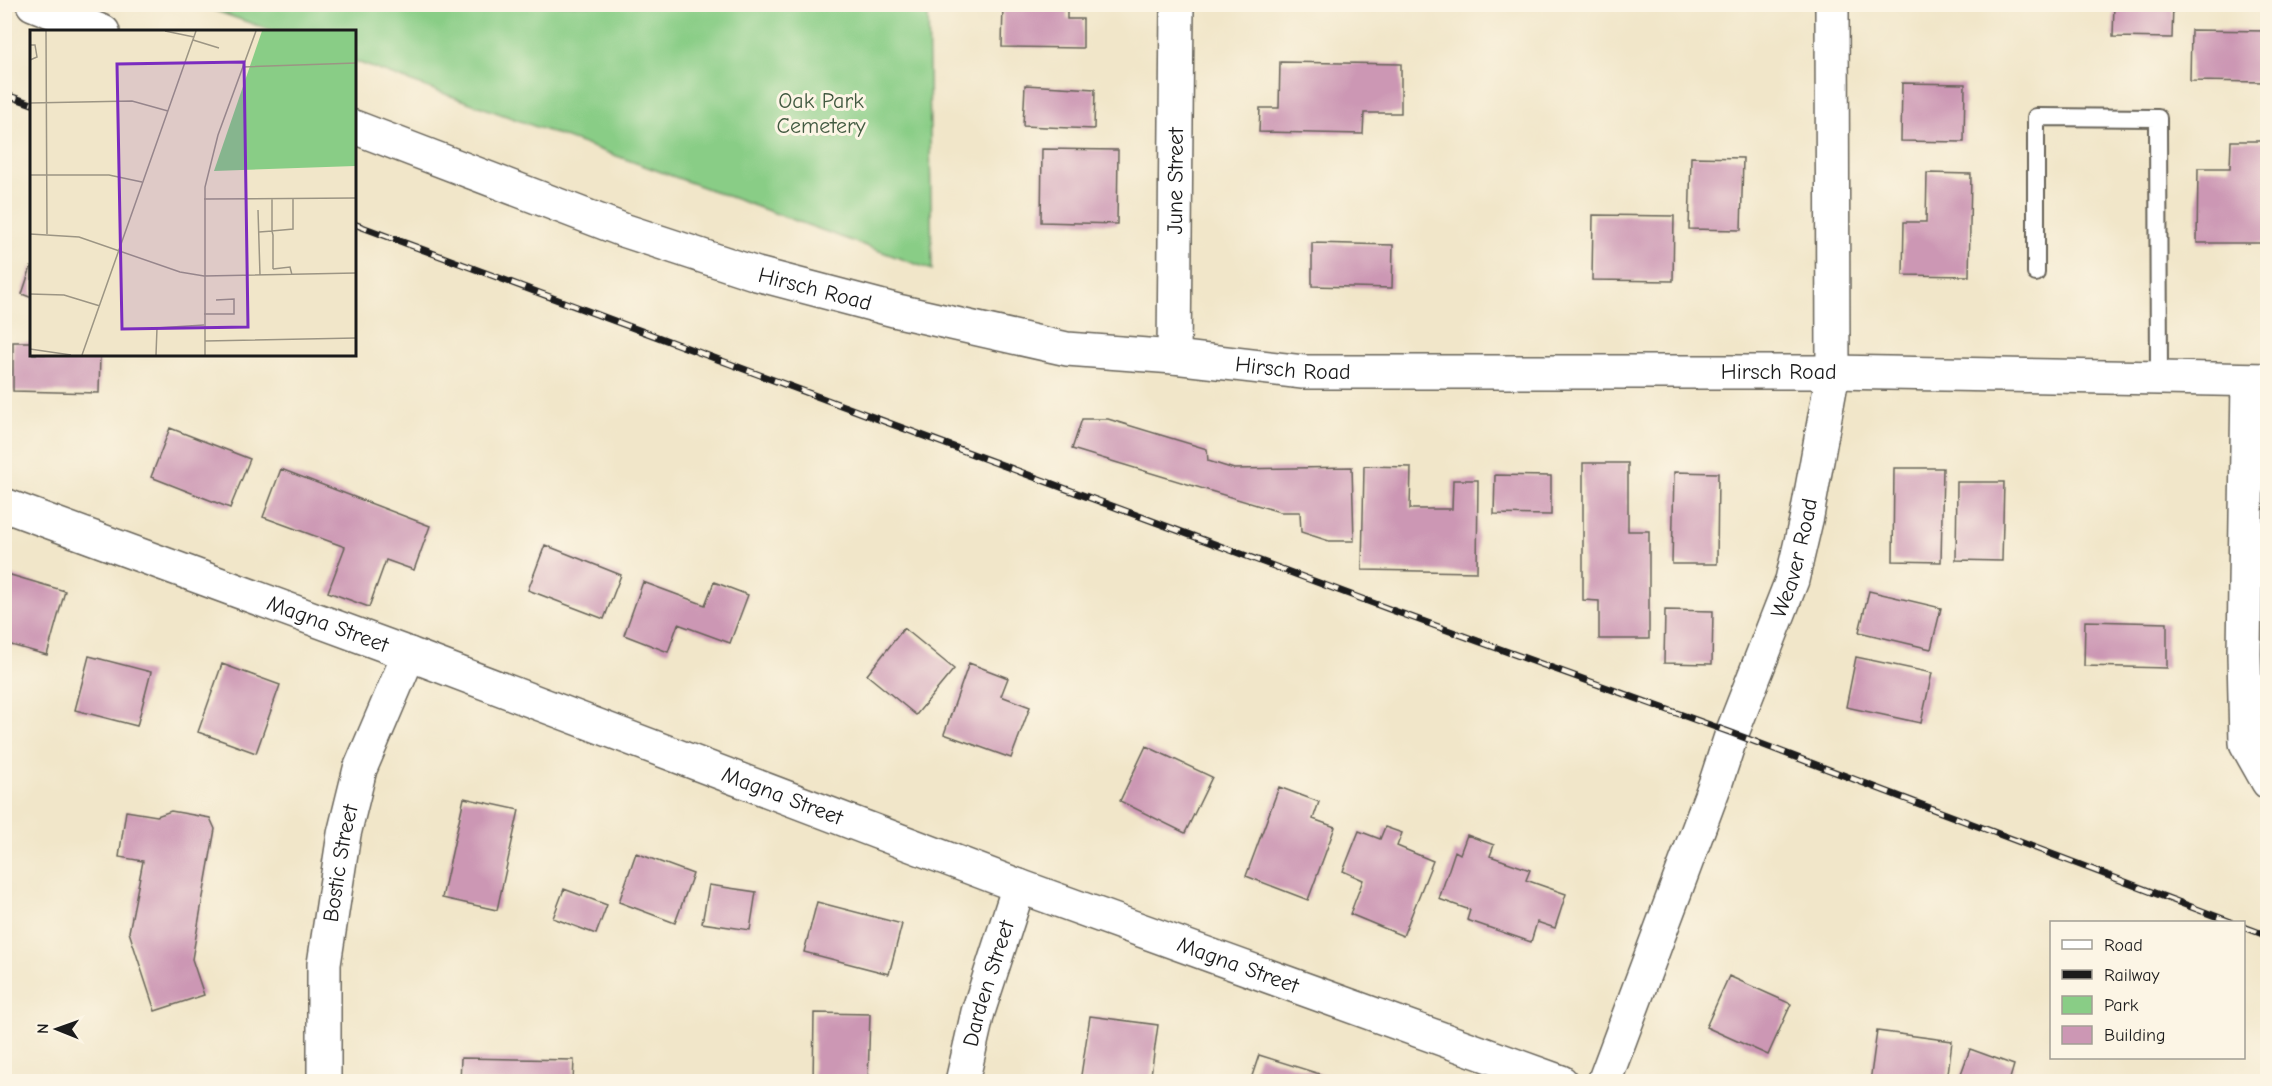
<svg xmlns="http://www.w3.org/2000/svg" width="2272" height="1086" font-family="'Comic Neue',sans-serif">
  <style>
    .green { fill: #89cd86; stroke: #527451; stroke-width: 1.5 }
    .building { fill: #cc97b4 }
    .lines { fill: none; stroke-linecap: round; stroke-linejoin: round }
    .lane-casing { stroke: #676359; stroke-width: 20 }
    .street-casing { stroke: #676359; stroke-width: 36 }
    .secondary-casing { stroke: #676359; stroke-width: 36 }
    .lane { stroke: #fff; stroke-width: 16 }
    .street { stroke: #fff; stroke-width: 33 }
    .secondary { stroke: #fff; stroke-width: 33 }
    .rail-casing { stroke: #1c1c1c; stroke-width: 7 }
    .rail { stroke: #fcf5e5; stroke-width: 4.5; stroke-dasharray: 14; stroke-linecap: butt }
    .labels { text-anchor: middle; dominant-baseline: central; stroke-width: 6; stroke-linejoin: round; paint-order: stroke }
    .park-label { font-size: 22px; fill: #425a41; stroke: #fcf5e5 }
    .street-label { font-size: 22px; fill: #1c1c1c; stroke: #fcf5e5 }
    .inset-road { fill: none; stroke: #9c9584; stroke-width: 1.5 }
    .view { fill: #7b2cbf; fill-opacity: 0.15; stroke: #7b2cbf; stroke-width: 3 }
    .inset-edge { fill: none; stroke: #1c1c1c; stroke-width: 3 }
  </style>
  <rect width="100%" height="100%" fill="#fcf5e5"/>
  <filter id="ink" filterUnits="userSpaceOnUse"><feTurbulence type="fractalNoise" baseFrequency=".0167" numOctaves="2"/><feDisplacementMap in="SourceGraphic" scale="12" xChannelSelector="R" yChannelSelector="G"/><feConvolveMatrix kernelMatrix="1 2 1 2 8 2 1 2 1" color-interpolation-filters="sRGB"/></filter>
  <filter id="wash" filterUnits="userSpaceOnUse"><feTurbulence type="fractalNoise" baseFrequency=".008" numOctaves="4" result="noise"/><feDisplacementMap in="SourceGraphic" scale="24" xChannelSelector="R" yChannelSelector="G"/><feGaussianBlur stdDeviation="1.35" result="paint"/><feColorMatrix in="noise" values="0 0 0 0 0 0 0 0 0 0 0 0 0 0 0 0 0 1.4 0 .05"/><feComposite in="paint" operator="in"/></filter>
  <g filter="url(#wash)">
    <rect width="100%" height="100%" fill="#f1e6c9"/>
    <!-- green -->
    <path class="green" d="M199 5H928L932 270 354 61V32L273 31Z"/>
    <g id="blocks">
      <!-- building -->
      <path class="building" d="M1003 4H1067V19H1083V48L1002 47Z
        M2114 4H2173L2172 38 2113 37Z
        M2191 30 2268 31V82L2190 81Z
        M1280 62 1401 64V113H1364L1363 134 1259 132 1260 108H1279Z
        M1902 83 1965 84 1964 142 1901 141Z
        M1025 85 1095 89 1094 129 1023 126Z
        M2231 141H2268V243H2197L2198 168H2230Z
        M1042 149 1118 150 1117 224 1041 222Z
        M1691 157 1743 158 1741 230 1689 229Z
        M1927 173 1971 174 1969 276 1903 275 1904 222H1926Z
        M1593 215 1674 216 1673 281 1592 280Z
        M1312 243 1393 245 1392 288 1312 286Z
        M31 267H32V298L22 294Z
        M13 342H32V354H100L99 393 13 391Z
        M1082 419H1108L1207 449 1208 461 1234 469 1352 467 1354 541H1329L1301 532 1300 512H1280L1072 449Z
        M170 428 250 459 230 508 151 477Z
        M1583 463H1628V531H1649V639H1599V601L1583 600Z
        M1364 466 1411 467 1410 509H1452L1453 480H1478L1477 572 1362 570Z
        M1894 468H1943L1941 562 1893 561Z
        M281 469 430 526 414 570 386 560 369 607 328 592 345 547 263 517Z
        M1674 472 1718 473 1717 564H1672Z
        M1495 475 1551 476V515L1494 514Z
        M1957 482H2004L2002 561 1956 560Z
        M545 545 621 575 604 619 528 590Z
        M4 573 65 591 47 655 4 643Z
        M643 582 705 605 714 582 748 595 730 643 678 624 668 652 624 635Z
        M1869 591 1941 608 1931 649 1859 632Z
        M1665 610 1713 611 1712 664 1664 663Z
        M2085 621 2167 623V668L2084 666Z
        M904 628 954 669 916 715 867 675Z
        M89 656 151 672 137 726 75 710Z
        M1856 657 1932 673 1921 723 1846 707Z
        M969 663 1008 678 1001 696 1030 707 1011 758 944 734Z
        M222 664 280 685 256 753 198 732Z
        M1146 746 1212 777 1185 833 1120 801Z
        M1279 787 1319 802 1313 819 1335 827 1308 900 1246 876Z
        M464 798 519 810 497 910 442 898Z
        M126 811 157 816 171 811 210 818 215 829 192 959 204 995 155 1011 129 932 143 861 119 857Z
        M1385 827 1402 833 1397 846 1433 861 1403 936 1350 914 1363 880 1343 871 1359 831 1380 839Z
        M1467 835 1494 845 1490 856 1530 870 1526 880 1566 894 1555 928 1537 922 1531 942 1467 920 1470 910 1439 899 1455 851 1460 854Z
        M636 853 693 874 675 923 619 902Z
        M709 885 756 892 750 930 702 923Z
        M564 889 607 905 596 934 553 918Z
        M817 902 902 924 889 974 804 952Z
        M1729 976 1791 1004 1768 1055 1706 1027Z
        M814 1013 870 1014 868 1082H813Z
        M1090 1016 1158 1025 1150 1082H1080Z
        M1877 1031 1952 1041 1947 1082H1870Z
        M1970 1049 2014 1065 2009 1082H1958Z
        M1259 1055 1342 1081V1082H1250Z
        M461 1058 574 1060 573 1082H460Z"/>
    </g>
  </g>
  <g filter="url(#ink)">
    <use href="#blocks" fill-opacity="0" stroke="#676359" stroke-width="1.5"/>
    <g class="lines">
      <!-- lane casing -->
      <g class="lane-casing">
        <path id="lane" d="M2036 273V117L2158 118 2159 379"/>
      </g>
      <!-- street casing -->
      <g class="street-casing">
        <g id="street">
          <path id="s1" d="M1174 357 1177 4"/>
          <path d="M2248 381 2244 654 2246 743 2268 782"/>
          <path id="s2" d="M4 505 409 654 1019 886 1561 1082"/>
          <path id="s3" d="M324 1082V964L344 834 360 769 409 654"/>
          <path id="s4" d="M962 1082 978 1012 1019 886"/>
        </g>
      </g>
      <!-- secondary casing -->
      <g class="secondary-casing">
        <g id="secondary">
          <path d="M33 4 103 32"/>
          <path id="s5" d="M354 127 623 230 757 274 898 311 1067 349 1174 357 1303 372H1833L2268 380"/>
          <path id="s6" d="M1604 1082 1716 782 1732 733 1792 580 1807 516 1833 372 1832 4"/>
        </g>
      </g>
      <!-- lane -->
      <use href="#lane" class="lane"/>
      <!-- street -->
      <use href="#street" class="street"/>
      <!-- secondary -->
      <use href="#secondary" class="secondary"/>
      <!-- rail casing -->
      <g class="rail-casing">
        <path id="rail" d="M4 94 32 104
          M354 224 1389 609 1732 733 2231 922
          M2244 927 2268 936"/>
      </g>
      <!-- rail -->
      <use href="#rail" class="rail"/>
    </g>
  </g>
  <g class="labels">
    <!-- park labels -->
    <g class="park-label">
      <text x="821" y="101">Oak Park<tspan x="821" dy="25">Cemetery</tspan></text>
    </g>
    <!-- street labels -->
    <g class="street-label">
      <text stroke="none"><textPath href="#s1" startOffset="176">June Street</textPath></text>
      <text stroke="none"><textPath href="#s5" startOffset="489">Hirsch Road</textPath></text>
      <text stroke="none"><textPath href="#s5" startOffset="975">Hirsch Road</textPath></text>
      <text stroke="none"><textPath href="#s5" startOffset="1461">Hirsch Road</textPath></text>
      <text stroke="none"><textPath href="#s6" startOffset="558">Weaver Road</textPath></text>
      <text stroke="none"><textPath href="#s2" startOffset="345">Magna Street</textPath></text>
      <text stroke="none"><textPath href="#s2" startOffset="831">Magna Street</textPath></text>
      <text stroke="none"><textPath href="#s3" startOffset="220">Bostic Street</textPath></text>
      <text stroke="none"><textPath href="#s2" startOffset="1317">Magna Street</textPath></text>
      <text stroke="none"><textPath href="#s4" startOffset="102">Darden Street</textPath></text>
    </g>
  </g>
  <!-- overview -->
  <g transform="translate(30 30)">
    <rect width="326" height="326" fill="#f1e6c9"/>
    <path d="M232 1H325V136L184 141Z" fill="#89cd86"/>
    <path class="inset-road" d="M16 1 17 204M135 1 164 7M163 10 189 18M0 15H5L7 27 0 30M213 37 326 33M0 73 102 71 138 81M0 145H79L112 152M174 169 326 168M242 169V201L263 199V168M228 180 230 245M229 202 242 201 243 205V239M0 204 49 207 150 242 174 246 326 243M243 239 260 237 262 245M0 264 34 265 70 276M174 284H204V269L186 270M175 311 326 308M0 319 41 325M52 325 166 1M126 325 127 298 174 295M175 325V157L188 105 226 1"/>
    <path class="view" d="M214 32 218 297 92 299 87 34Z"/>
    <rect width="326" height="326" class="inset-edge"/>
  </g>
  <!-- margin -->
  <rect width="2272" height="1086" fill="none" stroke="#fcf5e5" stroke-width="24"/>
  <!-- legend -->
  <rect x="2050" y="921" width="195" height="138" fill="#fcf5e5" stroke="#a29e95" stroke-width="1.5"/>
  <rect x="2062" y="940" width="30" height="9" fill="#ffffff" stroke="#a29e95" stroke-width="1.5"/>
  <text x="2104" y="951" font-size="18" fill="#1c1c1c">Road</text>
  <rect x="2062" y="970" width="30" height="9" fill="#1c1c1c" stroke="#a29e95" stroke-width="1.5"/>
  <text x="2104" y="981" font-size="18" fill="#1c1c1c">Railway</text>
  <rect x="2062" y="996" width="30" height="18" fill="#89cd86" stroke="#a29e95" stroke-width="1.5"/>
  <text x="2104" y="1011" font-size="18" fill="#1c1c1c">Park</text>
  <rect x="2062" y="1026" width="30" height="18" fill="#cc97b4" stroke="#a29e95" stroke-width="1.5"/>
  <text x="2104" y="1041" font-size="18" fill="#1c1c1c">Building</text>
  <!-- north arrow -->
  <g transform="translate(57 1029) rotate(271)" stroke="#fcf5e5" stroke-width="4.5" paint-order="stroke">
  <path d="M0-4.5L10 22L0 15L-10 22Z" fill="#1c1c1c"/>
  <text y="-9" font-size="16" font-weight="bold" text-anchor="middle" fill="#1c1c1c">N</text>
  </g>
</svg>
